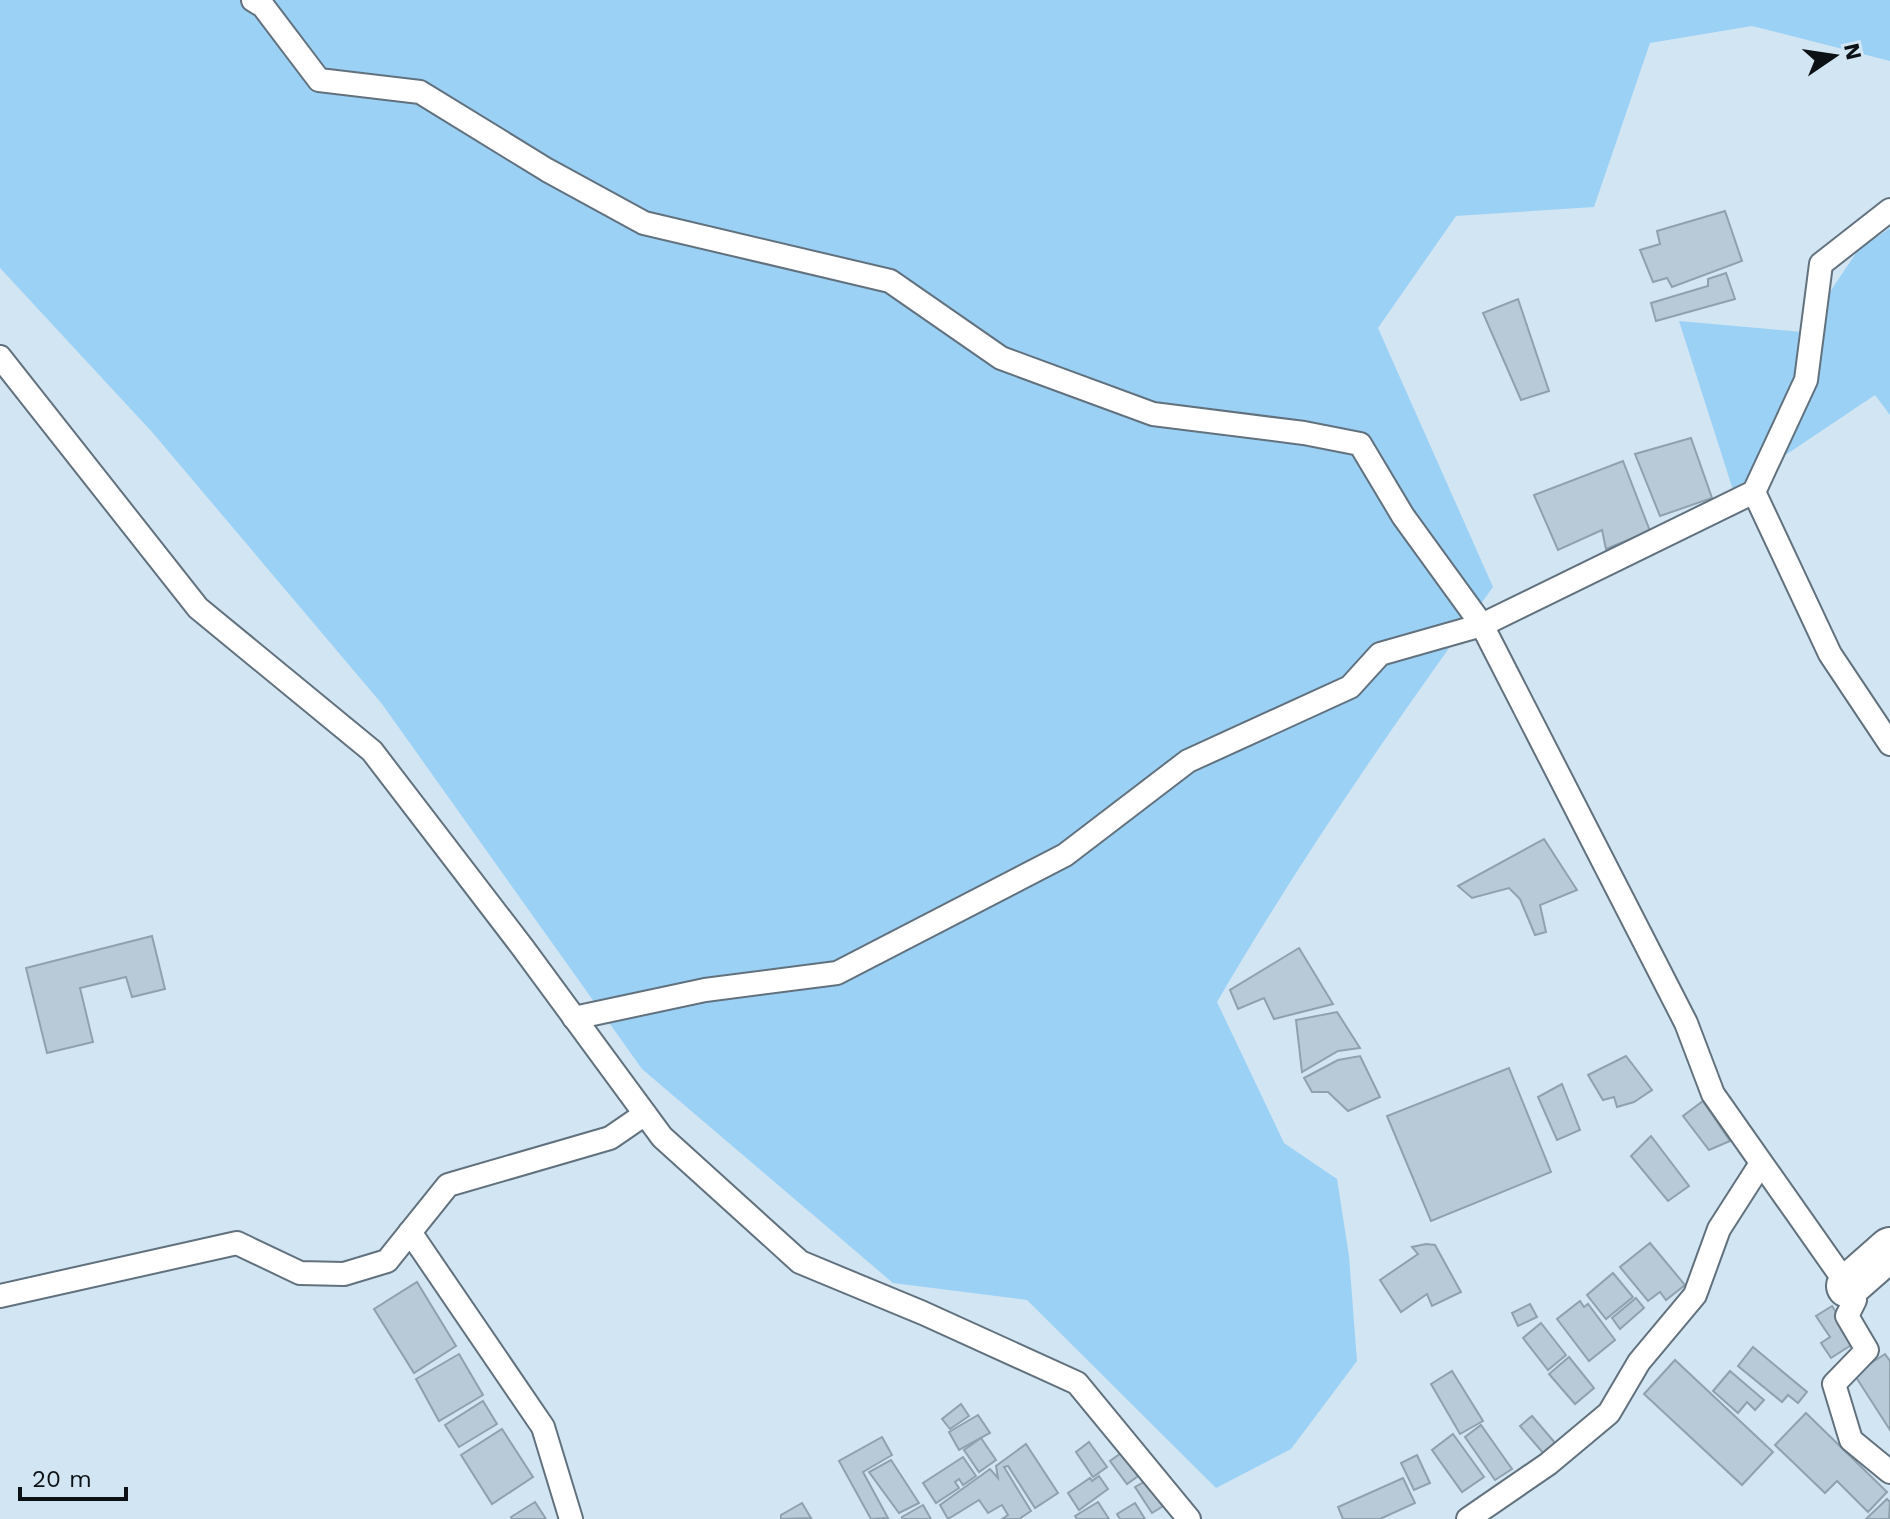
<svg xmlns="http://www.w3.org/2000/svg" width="1890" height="1519" viewBox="0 0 1890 1519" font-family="'Work Sans',sans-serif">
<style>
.green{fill:#9cd1f6}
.building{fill:#b8cad7;stroke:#8fa1ad;stroke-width:2}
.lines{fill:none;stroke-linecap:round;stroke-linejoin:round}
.lane-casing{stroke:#61717d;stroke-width:26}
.street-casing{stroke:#61717d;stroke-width:46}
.lane{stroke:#fff;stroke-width:22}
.street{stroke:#fff;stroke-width:42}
</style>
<rect width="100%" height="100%" fill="#d2e5f2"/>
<g class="green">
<path d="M0,0h1890v61l-138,-35 -102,17 -56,164 -138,9 -78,112 115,259c-98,135 -192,271 -276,415l67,141 53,36 12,77 8,105 -66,88 -75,39 -189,-188 -134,-17 -251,-214 -260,-365 -230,-272 -152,-164z"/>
<polygon points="1890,228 1890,415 1875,395 1733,490 1679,321 1803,332 1858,250"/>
</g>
<g class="building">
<polygon points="1725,211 1742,261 1672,287 1667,278 1653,282 1640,250 1660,244 1657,231"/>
<polygon points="1726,273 1735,299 1656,321 1651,303 1708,286 1708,279"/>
<polygon points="1518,299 1549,391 1521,400 1483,313"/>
<polygon points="1691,438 1712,498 1660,516 1635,454"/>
<polygon points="1623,461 1650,531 1606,549 1602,530 1558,550 1534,495"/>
<polygon points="1544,839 1577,890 1540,905 1546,932 1535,935 1520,899 1509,888 1472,898 1458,886"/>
<polygon points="152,936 165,989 132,997 126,977 80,988 93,1042 47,1053 26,968"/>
<polygon points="1299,948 1333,1004 1274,1019 1264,998 1238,1009 1230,990"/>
<polygon points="1337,1012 1360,1048 1338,1051 1302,1072 1296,1020"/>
<polygon points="1360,1056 1380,1097 1348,1111 1328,1092 1312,1092 1304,1078 1338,1060"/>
<polygon points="1626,1056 1652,1090 1634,1102 1617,1107 1614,1097 1603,1100 1588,1075"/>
<polygon points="1509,1068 1551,1172 1431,1221 1387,1116"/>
<polygon points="1562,1084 1580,1130 1557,1140 1538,1097"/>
<polygon points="1703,1101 1730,1141 1709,1150 1683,1116"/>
<polygon points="1651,1136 1689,1186 1668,1201 1631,1156"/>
<polygon points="1650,1243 1685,1285 1666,1300 1660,1292 1648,1301 1620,1267"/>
<polygon points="1426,1244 1435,1245 1461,1292 1432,1306 1427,1294 1401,1312 1380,1280 1418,1254 1412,1247"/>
<polygon points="1613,1273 1633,1297 1606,1319 1587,1295"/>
<polygon points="417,1282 456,1346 414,1373 374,1309"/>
<polygon points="1636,1298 1644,1308 1620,1329 1612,1318"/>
<polygon points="1580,1301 1584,1307 1588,1304 1615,1340 1589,1361 1557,1319"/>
<polygon points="1530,1304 1537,1317 1518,1326 1512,1313"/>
<polygon points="1832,1306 1856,1342 1831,1358 1821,1343 1830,1337 1816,1316"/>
<polygon points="1541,1323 1566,1355 1548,1370 1523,1338"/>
<polygon points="1753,1347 1807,1392 1798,1403 1788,1395 1782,1402 1738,1366"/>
<polygon points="459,1354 483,1395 439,1421 416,1379"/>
<polygon points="1885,1354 1890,1361 1890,1430 1854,1374"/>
<polygon points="1569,1357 1594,1388 1575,1404 1549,1374"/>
<polygon points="1675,1360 1773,1452 1742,1485 1644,1394"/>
<polygon points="1452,1371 1483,1421 1460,1434 1431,1384"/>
<polygon points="1730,1371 1764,1400 1755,1410 1747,1402 1738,1413 1713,1391"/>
<polygon points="483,1401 497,1424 459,1447 445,1425"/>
<polygon points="961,1404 969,1416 950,1429 942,1419"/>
<polygon points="1806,1413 1887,1492 1868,1512 1837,1481 1825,1493 1775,1445"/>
<polygon points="978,1415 990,1433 959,1450 949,1432"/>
<polygon points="1532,1416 1556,1444 1544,1454 1520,1426"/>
<polygon points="1481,1425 1512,1469 1495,1480 1465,1437"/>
<polygon points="502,1429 533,1477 492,1504 461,1455"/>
<polygon points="1453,1434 1484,1477 1462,1492 1432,1450"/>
<polygon points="882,1437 892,1455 863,1472 888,1518 871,1519 839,1461"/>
<polygon points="981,1438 996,1460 979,1472 964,1450"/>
<polygon points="1089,1442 1107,1467 1093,1477 1076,1452"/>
<polygon points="1026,1444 1058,1493 1035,1508 1008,1466 1004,1467 1031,1511 1019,1519 1002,1519 1008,1515 1002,1505 988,1513 979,1500 948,1519 940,1505 990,1469 998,1478 996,1466"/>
<polygon points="1124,1451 1141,1474 1127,1484 1110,1461"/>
<polygon points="1417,1455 1430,1483 1414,1490 1401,1463"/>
<polygon points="963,1457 976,1476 963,1485 959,1479 955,1482 959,1488 936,1503 923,1483"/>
<polygon points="891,1460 919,1503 899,1513 869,1472"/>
<polygon points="1099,1476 1108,1489 1079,1510 1068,1493 1090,1478 1092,1481"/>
<polygon points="1403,1478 1415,1503 1380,1519 1343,1519 1338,1507"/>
<polygon points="1149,1479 1165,1505 1152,1513 1135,1487"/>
<polygon points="1887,1499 1890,1502 1889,1519 1866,1519"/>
<polygon points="535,1502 546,1519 512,1519 511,1517"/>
<polygon points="1098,1502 1109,1519 1077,1519 1075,1516"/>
<polygon points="802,1503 811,1518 781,1519 781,1515"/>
<polygon points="1135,1503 1145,1519 1120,1519 1117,1514"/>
<polygon points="923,1505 931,1519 902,1519 902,1517"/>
</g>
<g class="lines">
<g class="lane-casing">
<g id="lane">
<polyline points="253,0 263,6 319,80 420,92 547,170 644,223 890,281 1001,358 1153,414 1304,433 1360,444 1403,516 1482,625 1686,1023 1713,1094 1848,1286 1855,1300 1847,1316 1867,1350 1834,1384 1851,1440 1890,1472"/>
<polyline points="0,357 198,608 372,751 523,948 662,1137 800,1262 923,1313 1077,1383 1189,1519"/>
<polyline points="1754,492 1830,654 1890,744"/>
<polyline points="574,1018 705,990 837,973 1065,855 1188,761 1350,687 1380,654 1482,625 1754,492 1806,380 1821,264 1890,210"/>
<polyline points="410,1232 543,1427 571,1519"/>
<polyline points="0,1296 237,1243 300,1273 344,1274 387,1261 448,1185 610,1138 645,1114"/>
<polyline points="1468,1519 1548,1464 1609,1413 1639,1362 1695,1295 1719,1229 1760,1165"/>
</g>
</g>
<g class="street-casing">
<polyline id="street" points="1848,1286 1890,1249"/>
</g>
<use href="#lane" class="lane"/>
<use href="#street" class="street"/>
</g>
<g transform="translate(1834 56) rotate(77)" stroke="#d2e5f2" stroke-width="6" paint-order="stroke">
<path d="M0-6L14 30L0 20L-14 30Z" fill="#0b1115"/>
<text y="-12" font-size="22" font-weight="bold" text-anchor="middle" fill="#0b1115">N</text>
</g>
<path d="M20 1487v12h106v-12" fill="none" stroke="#0b1115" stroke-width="4"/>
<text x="32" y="1487" font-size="24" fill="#0b1115" stroke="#d2e5f2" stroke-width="6" paint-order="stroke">20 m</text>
</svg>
